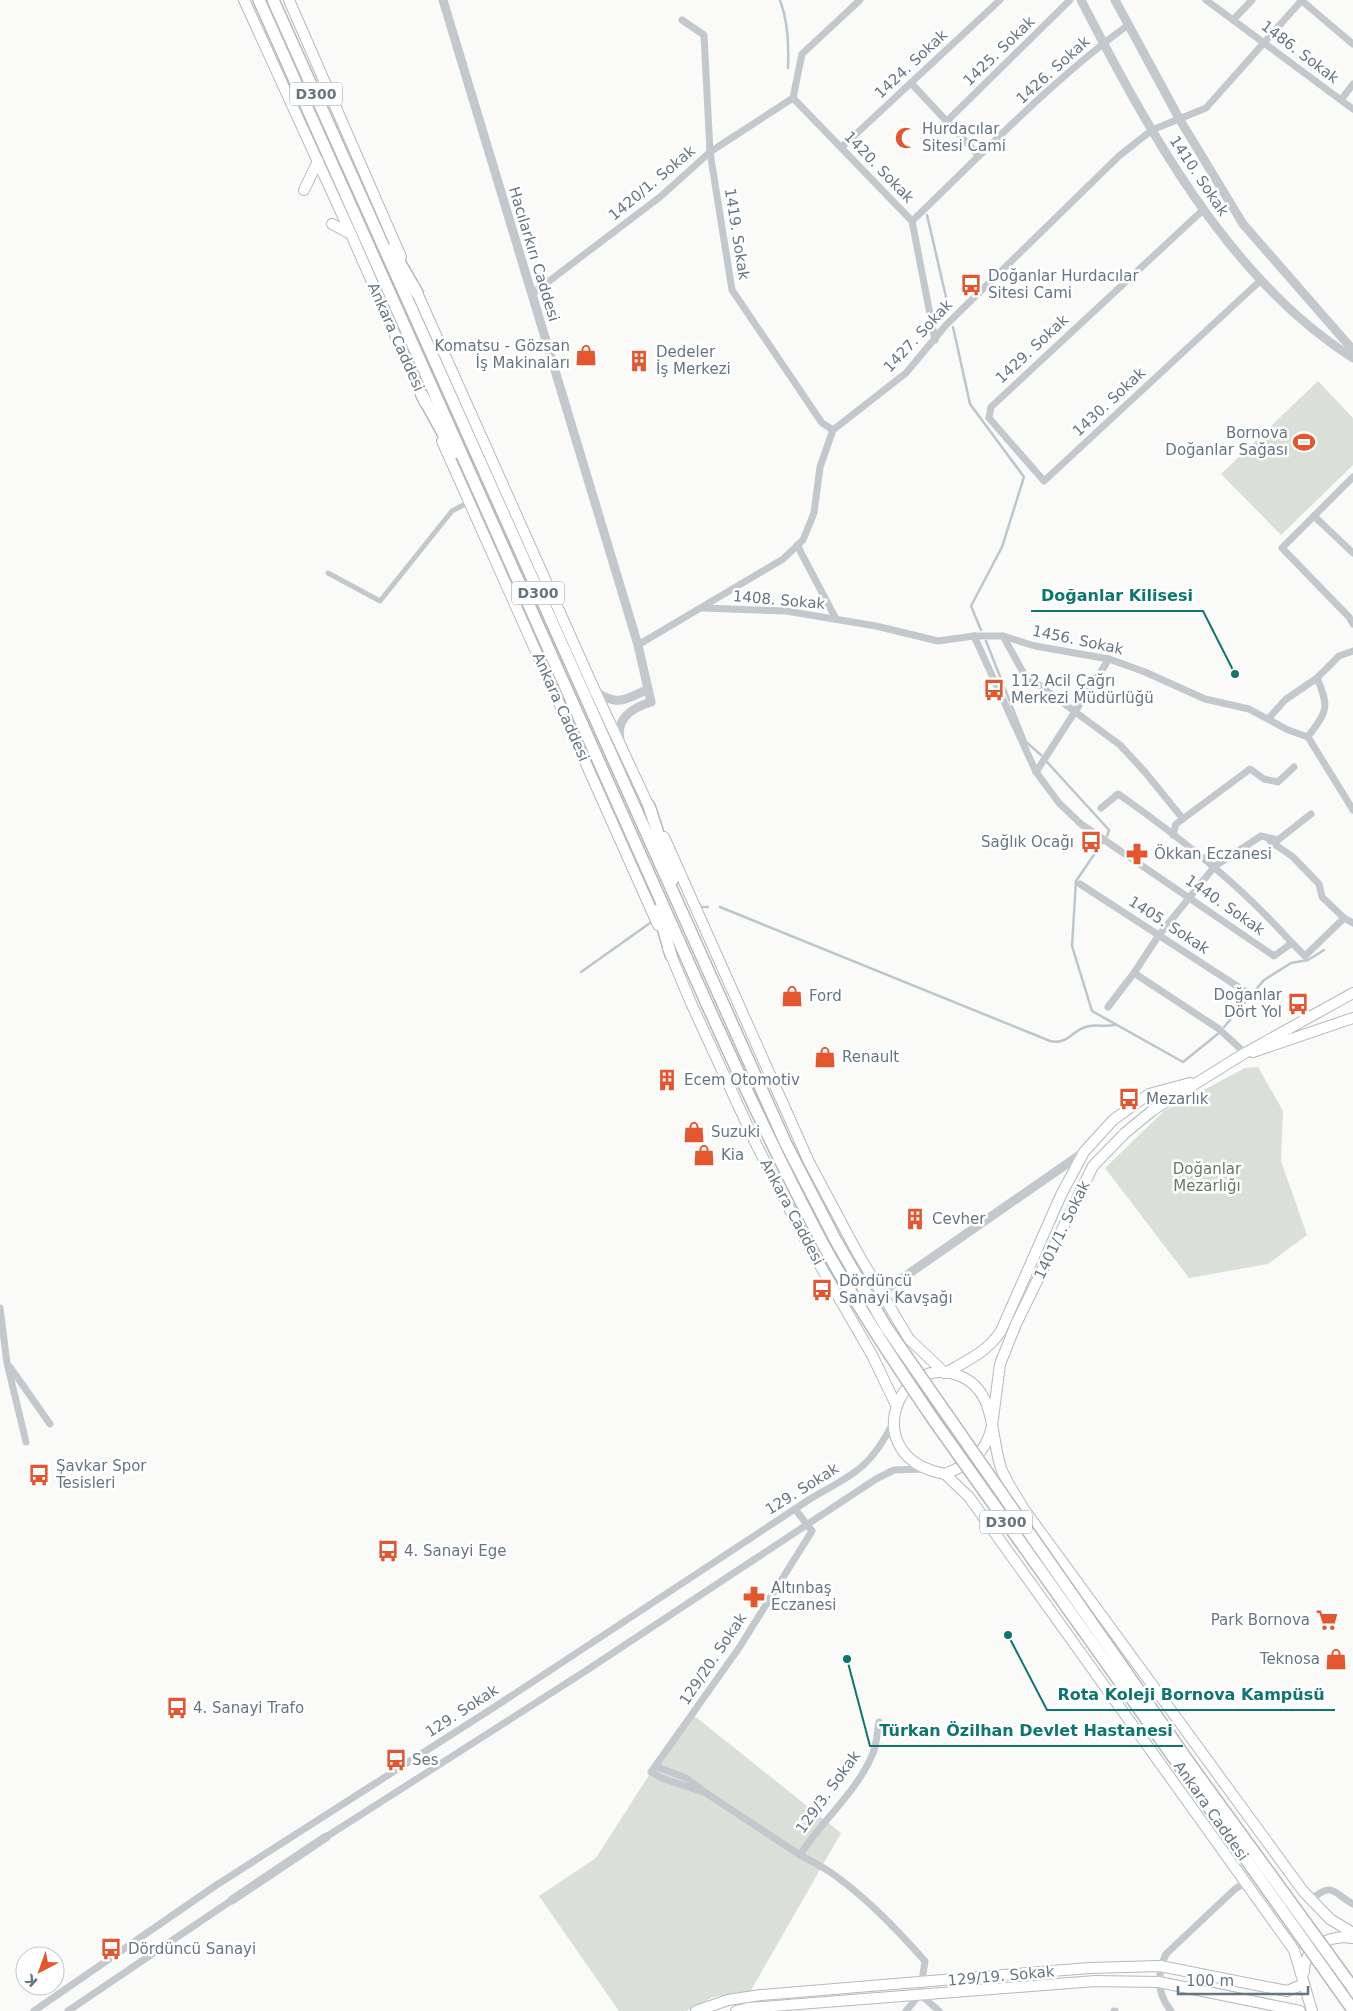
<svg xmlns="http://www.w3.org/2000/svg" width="1353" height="2011" viewBox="0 0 1353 2011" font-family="'DejaVu Sans',sans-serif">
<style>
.green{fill:#dadfd7}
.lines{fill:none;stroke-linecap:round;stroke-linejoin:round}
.stream{stroke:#bbc7cb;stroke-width:2.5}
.secondary-casing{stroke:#b3babf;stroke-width:12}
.trunk-casing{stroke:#b4b9bd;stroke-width:14}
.pedestrian{stroke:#c3c8cc;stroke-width:5}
.minor{stroke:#c3c8cc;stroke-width:7}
.tertiary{stroke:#c3c8cc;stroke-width:9}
.secondary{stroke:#fff;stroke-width:10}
.trunk{stroke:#fff;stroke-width:11}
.trunk-bridge-casing{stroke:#b4b9bd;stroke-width:14;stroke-linecap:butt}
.trunk-bridge{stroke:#fff;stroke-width:11}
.labels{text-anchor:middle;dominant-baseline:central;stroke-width:5;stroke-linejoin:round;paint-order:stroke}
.shield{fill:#fff;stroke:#939fa8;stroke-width:1}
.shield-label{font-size:14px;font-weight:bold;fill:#657683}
.street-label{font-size:15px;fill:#657683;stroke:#fff}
.poi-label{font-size:15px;fill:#657683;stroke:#fff;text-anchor:start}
.park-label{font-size:15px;fill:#687a64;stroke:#fff}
.leader{fill:none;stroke:#0f766e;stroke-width:2}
.callout-dot{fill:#0f766e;stroke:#fff;stroke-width:2}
.callout-label{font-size:16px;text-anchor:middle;font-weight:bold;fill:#0f766e;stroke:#fff;stroke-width:5;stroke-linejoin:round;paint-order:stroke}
</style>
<rect width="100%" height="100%" fill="#fafaf8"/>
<g class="green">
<polygon points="1318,381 1353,418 1353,465 1281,535 1221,474"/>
<polygon points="1258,1067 1283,1111 1281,1161 1307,1235 1268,1264 1189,1278 1105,1168 1164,1111 1245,1068"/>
<polygon points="692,1714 841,1833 750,1992 713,1997 686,2011 619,2011 539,1896 596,1858 651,1772"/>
</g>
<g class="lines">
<g class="stream">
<path d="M780,0c8,21 9,46 8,68"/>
<polyline points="927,215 949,310"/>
<polyline points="953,327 970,404 1024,477 1002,547 971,606 981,630"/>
<polyline points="986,641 1026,742 1041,755"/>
<polyline points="1047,762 1109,830 1107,836"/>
<polyline points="1102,843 1076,881 1072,946 1092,1011 1183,1062 1219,1033"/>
<polyline points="701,907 708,907"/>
<path d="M720,907l330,134c18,4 21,-10 36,-14 10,-3 20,0 29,-2"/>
<polyline points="581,972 650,923"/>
<polyline points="1224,1027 1264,980 1291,963 1308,960 1324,950"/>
</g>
<g class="secondary-casing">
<g id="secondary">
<polyline points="244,0 351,234 425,403"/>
<polyline points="289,0 401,257"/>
<polyline points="304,190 318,161"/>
<polyline points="332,224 351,234"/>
<polyline points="414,286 595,691 652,813"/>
<polyline points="442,441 658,925"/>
<polyline points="664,837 809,1162 857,1252 909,1339 945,1373"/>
<polyline points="668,948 691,1003 756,1144 806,1241 872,1355 896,1405"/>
<path d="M1353,993l-108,60 -92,57 -28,23 -32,33 -77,158 -16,40 -8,62c-6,28 -22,38 -47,48 -89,-16 -47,-124 15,-98 37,15 30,60 41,92 5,14 15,27 22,40l280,383 27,28 23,14"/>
<polyline points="1253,1052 1353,1018"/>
<path d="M945,1373c22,-12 42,-21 56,-42l60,-136 23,-43 29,-32 36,-26 41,-11"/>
<polyline points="945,1474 969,1497 1294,1950 1312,2011"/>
<path d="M1304,1972c0,-25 26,-38 49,-34"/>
<polyline points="696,2011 728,2000 761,1995 1089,1968 1160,1966 1287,1991 1304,1984"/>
<polyline points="736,2011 748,2008 1095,1981 1159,1982 1300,2011"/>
</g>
</g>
<g class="trunk-casing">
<g id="trunk">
<polyline points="259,0 707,1004"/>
<polyline points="273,0 720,997"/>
<polyline points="392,249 417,293"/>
<polyline points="422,395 454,453"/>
<polyline points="649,806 673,879"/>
<polyline points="658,910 671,955"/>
</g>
</g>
<polyline class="pedestrian" points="328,573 380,601 452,511 469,502"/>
<g class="minor">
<polyline points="1206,0 1353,109"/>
<polyline points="1301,0 1353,44"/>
<polyline points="682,20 704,35 710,152 732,290 822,423 833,430"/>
<polyline points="1233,20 1252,0"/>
<polyline points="911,83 979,156"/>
<polyline points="793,98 912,221 935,340"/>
<polyline points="793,98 802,54 860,0"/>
<polyline points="1341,100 1353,84"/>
<polyline points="947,121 1070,0"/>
<polyline points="842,147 1000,0"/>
<polyline points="1203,210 991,407 989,418 1044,481 1261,280"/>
<path d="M912,221c70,-67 138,-139 216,-196"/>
<polyline points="532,294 660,197 710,152 793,98"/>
<polyline points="1353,477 1282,548 1349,617 1353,624"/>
<polyline points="1314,516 1353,553"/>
<polyline points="797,545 836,619"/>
<polyline points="702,608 786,611 876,626 938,641 974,636 1003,636 1035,646 1109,659 1145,672 1205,699 1249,709 1288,730 1308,737 1353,810"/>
<polyline points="974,636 1036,772 1059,803 1081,824 1274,956 1292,943 1305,956 1344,918"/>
<polyline points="1003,636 1024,674 1120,745 1145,772 1183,819"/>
<polyline points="638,645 783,559 803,540 814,513 820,467 833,430 906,373 946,325 1119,156 1152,130 1206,108 1302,0"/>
<polyline points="1269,718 1285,700 1317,678 1339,656 1353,651"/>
<path d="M1308,737c19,-27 22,-28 9,-59"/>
<polyline points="1036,772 1109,659"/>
<path d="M1101,808l17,-14 6,4c63,45 116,87 168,145"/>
<polyline points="1173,835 1176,824 1250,769 1264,779 1278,782 1294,767"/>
<polyline points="1270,841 1293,857 1319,884 1322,897 1344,918 1353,923"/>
<polyline points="1080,884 1243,990"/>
<polyline points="1108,1007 1134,973"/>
<polyline points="1245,1053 1219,1029 1134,973 1159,935 1215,866 1261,836 1278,840 1311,814"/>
<polyline points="0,1308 7,1363 26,1442"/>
<polyline points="10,1367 50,1424"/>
<polyline points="655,1766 686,1778 706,1793 664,1779 651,1772 739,1648 812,1531 795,1509"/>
<path d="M706,1793l94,62c22,-35 58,-64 73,-102 4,-9 4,-21 6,-31"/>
<polyline points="326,1837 584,1672 876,1479 894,1470 924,1469"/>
<path d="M800,1855c13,7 26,13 37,22 33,24 61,54 88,84l-5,33 -14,17"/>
<path d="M1311,1900c22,-20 24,-5 42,4"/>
<polyline points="920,1994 939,2011"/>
<path d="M34,2011l181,-125 281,-180 314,-207c43,-25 60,-30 83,-76"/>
<polyline points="68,2011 232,1900"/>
<polyline points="1114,2011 1115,2011"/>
<path d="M1171,2011c-15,-18 -14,-37 -5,-57l69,-65 11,-7"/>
</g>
<g class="tertiary">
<path d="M443,0l195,645 13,57c-19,6 -35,16 -31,37"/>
<path d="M1081,0c66,128 147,279 272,358"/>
<polyline points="1115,0 1180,120 1243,224 1353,350"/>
<path d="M595,691c22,16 30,9 53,-2"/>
<polyline points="881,1293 1084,1152"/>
<polyline points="232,1900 326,1837"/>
</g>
<use href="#secondary" class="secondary"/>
<use href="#trunk" class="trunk"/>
<g class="trunk-bridge-casing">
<g id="trunk-bridge">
<polyline points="720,997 786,1144 836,1241 886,1327 1190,1764 1353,1988"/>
<path d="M707,1004c37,82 75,163 117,242 33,60 71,117 109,173l420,591"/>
</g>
</g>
<use href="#trunk-bridge" class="trunk-bridge"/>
</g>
<defs>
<g id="mosque-bare" transform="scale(1.725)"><path d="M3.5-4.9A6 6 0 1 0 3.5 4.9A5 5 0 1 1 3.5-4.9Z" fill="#e4572e" stroke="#fff" stroke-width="2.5" paint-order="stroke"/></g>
<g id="bus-bare" transform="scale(1.725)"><path d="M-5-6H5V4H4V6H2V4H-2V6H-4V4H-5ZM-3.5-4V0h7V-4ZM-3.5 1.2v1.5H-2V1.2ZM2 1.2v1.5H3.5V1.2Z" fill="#e4572e" stroke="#fff" stroke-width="2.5" paint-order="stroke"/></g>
<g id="shop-bare" transform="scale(1.725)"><path d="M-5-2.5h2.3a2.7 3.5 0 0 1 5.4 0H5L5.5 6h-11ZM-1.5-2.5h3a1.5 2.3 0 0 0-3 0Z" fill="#e4572e" stroke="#fff" stroke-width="2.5" paint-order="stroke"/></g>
<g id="building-bare" transform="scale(1.725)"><path d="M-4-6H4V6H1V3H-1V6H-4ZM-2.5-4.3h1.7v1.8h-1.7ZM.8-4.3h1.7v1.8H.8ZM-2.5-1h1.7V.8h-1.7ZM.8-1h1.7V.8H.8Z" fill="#e4572e" stroke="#fff" stroke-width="2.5" paint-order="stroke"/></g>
<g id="stadium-bare" transform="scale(1.725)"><path d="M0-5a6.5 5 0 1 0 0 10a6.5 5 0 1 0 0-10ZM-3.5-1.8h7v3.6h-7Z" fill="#e4572e" stroke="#fff" stroke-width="2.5" paint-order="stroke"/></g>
<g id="pharmacy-bare" transform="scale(1.725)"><path d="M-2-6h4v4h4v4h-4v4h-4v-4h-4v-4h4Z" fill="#e4572e" stroke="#fff" stroke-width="2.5" paint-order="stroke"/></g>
<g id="supermarket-bare" transform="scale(1.725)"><path d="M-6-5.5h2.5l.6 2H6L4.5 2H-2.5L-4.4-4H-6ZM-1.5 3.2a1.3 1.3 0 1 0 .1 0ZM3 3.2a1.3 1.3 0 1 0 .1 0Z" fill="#e4572e" stroke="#fff" stroke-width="2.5" paint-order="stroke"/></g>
</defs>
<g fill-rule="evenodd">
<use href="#mosque-bare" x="906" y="138"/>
<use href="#bus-bare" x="971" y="285"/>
<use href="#shop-bare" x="586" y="355"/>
<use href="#building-bare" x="639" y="361"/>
<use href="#stadium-bare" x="1304" y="442"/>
<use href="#bus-bare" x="994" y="690"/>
<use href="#bus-bare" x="1091" y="842"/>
<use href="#pharmacy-bare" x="1137" y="854"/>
<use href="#shop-bare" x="792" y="996"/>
<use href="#bus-bare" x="1298" y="1004"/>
<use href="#shop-bare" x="825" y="1057"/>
<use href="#building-bare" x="667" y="1080"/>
<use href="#bus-bare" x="1129" y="1099"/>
<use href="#shop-bare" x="694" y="1132"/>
<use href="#shop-bare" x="704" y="1155"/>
<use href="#building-bare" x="915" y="1219"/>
<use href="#bus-bare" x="822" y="1290"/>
<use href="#bus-bare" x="39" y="1475"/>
<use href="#bus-bare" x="388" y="1551"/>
<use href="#pharmacy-bare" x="754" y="1597"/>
<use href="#supermarket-bare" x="1327" y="1620"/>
<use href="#shop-bare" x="1336" y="1659"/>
<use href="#bus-bare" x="177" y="1708"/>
<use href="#bus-bare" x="396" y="1760"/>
<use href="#bus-bare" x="111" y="1949"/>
</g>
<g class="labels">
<g class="shield">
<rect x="290" y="82.5" width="52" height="23" rx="4"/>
<rect x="512" y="581.5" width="52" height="23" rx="4"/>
<rect x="980" y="1510.5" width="52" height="23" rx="4"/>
</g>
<g class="shield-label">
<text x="316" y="94">D300</text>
<text x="538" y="593">D300</text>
<text x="1006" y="1522">D300</text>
</g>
<g class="street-label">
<text transform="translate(999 51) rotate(-44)">1425. Sokak</text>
<text transform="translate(1300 52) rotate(37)">1486. Sokak</text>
<text transform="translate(911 64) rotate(-43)">1424. Sokak</text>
<text transform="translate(1053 70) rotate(-42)">1426. Sokak</text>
<text transform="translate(879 167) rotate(46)">1420. Sokak</text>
<text transform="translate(1199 176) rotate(56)">1410. Sokak</text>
<text transform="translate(652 183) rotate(-40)">1420/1. Sokak</text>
<text transform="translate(737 234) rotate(81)">1419. Sokak</text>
<text transform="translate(534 254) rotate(73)">Hacılarkırı Caddesi</text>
<text transform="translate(918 336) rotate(-47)">1427. Sokak</text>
<text transform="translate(396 337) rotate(66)">Ankara Caddesi</text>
<text transform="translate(1032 349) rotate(-43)">1429. Sokak</text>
<text transform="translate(1109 402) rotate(-43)">1430. Sokak</text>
<text transform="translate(779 600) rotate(5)">1408. Sokak</text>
<text transform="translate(1078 640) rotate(12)">1456. Sokak</text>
<text transform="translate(561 707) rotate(66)">Ankara Caddesi</text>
<text transform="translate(1225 905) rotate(35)">1440. Sokak</text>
<text transform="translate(1169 925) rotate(33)">1405. Sokak</text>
<text transform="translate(792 1212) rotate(62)">Ankara Caddesi</text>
<text transform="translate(1062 1230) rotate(-64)">1401/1. Sokak</text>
<text transform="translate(802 1489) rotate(-32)">129. Sokak</text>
<text transform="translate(713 1659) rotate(-56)">129/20. Sokak</text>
<text transform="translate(462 1711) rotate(-33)">129. Sokak</text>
<text transform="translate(828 1792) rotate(-54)">129/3. Sokak</text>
<text transform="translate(1211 1811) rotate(55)">Ankara Caddesi</text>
<text transform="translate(1001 1976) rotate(-5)">129/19. Sokak</text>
</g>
<g class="poi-label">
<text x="922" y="129">Hurdacılar<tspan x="922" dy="17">Sitesi Cami</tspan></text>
<text x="988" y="276">Doğanlar Hurdacılar<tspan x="988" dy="17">Sitesi Cami</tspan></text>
<text x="570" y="346" text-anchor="end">Komatsu - Gözsan<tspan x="570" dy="17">İş Makinaları</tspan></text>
<text x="656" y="352">Dedeler<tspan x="656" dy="17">İş Merkezi</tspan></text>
<text x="1288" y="433" text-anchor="end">Bornova<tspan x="1288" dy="17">Doğanlar Sağası</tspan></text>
<text x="1011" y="681">112 Acil Çağrı<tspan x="1011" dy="17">Merkezi Müdürlüğü</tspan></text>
<text x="1074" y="842" text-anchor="end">Sağlık Ocağı</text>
<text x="1154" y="854">Ökkan Eczanesi</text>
<text x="1282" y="995" text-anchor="end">Doğanlar<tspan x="1282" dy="17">Dört Yol</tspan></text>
<text x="809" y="996">Ford</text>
<text x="842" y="1057">Renault</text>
<text x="684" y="1080">Ecem Otomotiv</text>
<text x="1146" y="1099">Mezarlık</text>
<text x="711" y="1132">Suzuki</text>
<text x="721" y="1155">Kia</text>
<text x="932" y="1219">Cevher</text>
<text x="839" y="1281">Dördüncü<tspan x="839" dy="17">Sanayi Kavşağı</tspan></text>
<text x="56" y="1466">Şavkar Spor<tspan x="56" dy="17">Tesisleri</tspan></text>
<text x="404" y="1551">4. Sanayi Ege</text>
<text x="771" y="1588">Altınbaş<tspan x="771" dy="17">Eczanesi</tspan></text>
<text x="1310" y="1620" text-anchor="end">Park Bornova</text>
<text x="1320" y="1659" text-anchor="end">Teknosa</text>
<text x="193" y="1708">4. Sanayi Trafo</text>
<text x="412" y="1760">Ses</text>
<text x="128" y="1949">Dördüncü Sanayi</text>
</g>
<g class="park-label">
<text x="1207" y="1169">Doğanlar<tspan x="1207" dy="17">Mezarlığı</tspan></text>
</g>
</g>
<path class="leader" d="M1235 674L1203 611H1031M1008 1635L1047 1710H1335M847 1659L870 1746H1183"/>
<g class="callout-dot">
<circle cx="1235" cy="674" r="5"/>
<circle cx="1008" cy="1635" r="5"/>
<circle cx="847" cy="1659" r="5"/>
</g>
<g class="callout-label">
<text x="1117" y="601">Doğanlar Kilisesi</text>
<text x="1191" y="1700">Rota Koleji Bornova Kampüsü</text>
<text x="1026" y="1736">Türkan Özilhan Devlet Hastanesi</text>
</g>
<g transform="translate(40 1971) rotate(221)"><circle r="24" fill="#ffffff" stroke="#c1c8cd"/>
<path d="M0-4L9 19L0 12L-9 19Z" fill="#e4572e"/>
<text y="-8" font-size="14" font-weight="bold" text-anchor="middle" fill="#657683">K</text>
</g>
<path d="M1178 1986v8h130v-8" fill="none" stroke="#657683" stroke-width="2.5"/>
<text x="1186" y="1986" font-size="15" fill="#657683" stroke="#ffffff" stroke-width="4" paint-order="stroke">100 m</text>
</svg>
